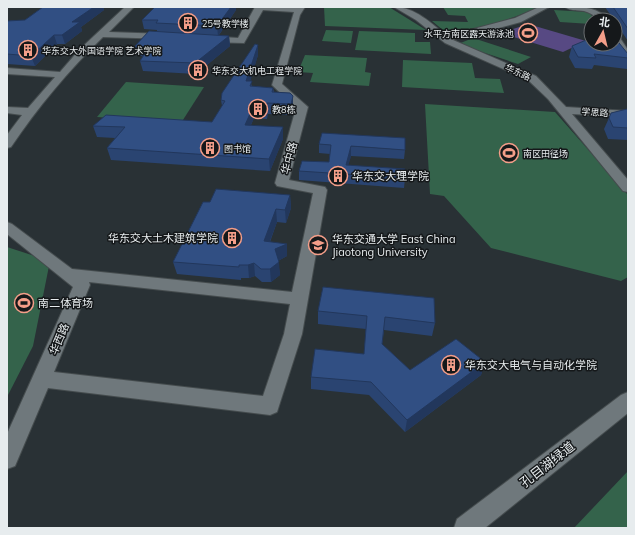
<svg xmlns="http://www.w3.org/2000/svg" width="635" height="535" viewBox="0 0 635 535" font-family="Mulish,'Noto Sans SC',sans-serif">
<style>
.green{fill:#34634b}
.water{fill:#574983}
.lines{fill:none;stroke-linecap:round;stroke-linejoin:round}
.minor-casing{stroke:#454c4e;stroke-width:2}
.minor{fill:#6f787c;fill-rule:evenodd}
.wall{fill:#2a4471}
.shaded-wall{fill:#22375c}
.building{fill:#314f83;stroke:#22375c}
.labels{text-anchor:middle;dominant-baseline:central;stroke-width:3;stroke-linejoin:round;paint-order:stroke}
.far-poi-label{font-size:9px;fill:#e7ecee;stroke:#15181a;text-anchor:start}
.far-street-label{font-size:9px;fill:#e7ecee;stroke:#15181a}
.street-label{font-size:11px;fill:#e7ecee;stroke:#15181a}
.poi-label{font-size:11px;fill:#e7ecee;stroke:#15181a;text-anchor:start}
.near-street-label{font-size:13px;fill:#e7ecee;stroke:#15181a}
</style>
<rect width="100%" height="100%" fill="#293135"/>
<g class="green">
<polygon points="324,7 389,7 426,30 325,26"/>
<path d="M443,7h95c-28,14 -59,20 -89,28l-17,-14 36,1 -3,-6 -17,-1z"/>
<polygon points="554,10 589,12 595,20 591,20 591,24 560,22"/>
<polygon points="326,30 353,31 351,43 322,41"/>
<polygon points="359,31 415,33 415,42 430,42 431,54 355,50"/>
<polygon points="473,38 531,57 518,64 458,44"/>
<polygon points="305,55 367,58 365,72 371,73 369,86 310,82 313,73 298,72"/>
<polygon points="403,60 472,63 475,78 500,79 504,93 402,87"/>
<polygon points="126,82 204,87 181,123 97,117"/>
<polygon points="425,104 555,112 628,195 628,277 621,281 491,248 444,196 430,194"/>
<polygon points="7,247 50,261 33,346 7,397"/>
<polygon points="628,471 628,528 574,528"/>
</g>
<polygon class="water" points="528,24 586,41 563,52 501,33"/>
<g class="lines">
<g class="minor-casing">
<g id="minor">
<path d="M125,7h9l-25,25 57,2 4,3 -1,2 -66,-2c-34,33 -65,70 -92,110l-4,1v-13l15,-20 -15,-2v-6l21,1 27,-31 -48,-3v-6l53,4 19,-22z"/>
<path d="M255,7h50l-5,8 -18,69 26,23 -19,73 36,7 2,3 -25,144 -25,78 -7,3 -222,-27 -33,78 -8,3v-35l66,-147 -66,-53v-12l5,2 60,45 220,23 21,-99 -36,-7 -2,-3 21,-75 -24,-23 22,-73 -31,-2 -19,33 -37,-1 -4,-3 4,-3 31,2zM89,282l201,22 -6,30 -21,62 -209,-24 36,-87z"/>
<path d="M394,7c21,0 37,16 53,29l68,-18 24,-11h10l-28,15 -68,18 83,36 30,31 62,4v6l-56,-3 56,66v12l-5,-1 -75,-92 -20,-19 -83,-37 -29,-23z"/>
<path d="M565,7c17,0 32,-1 43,13 -11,0 -13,-6 -24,-9 -6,-1 -14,0 -19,-4z"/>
<polygon points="615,34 618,35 628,50 628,61 625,60 615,44"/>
<polygon points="628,392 628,413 485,528 454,528 457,519 621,395"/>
</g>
</g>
<use href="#minor" class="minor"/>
</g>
<g class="wall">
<polygon points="43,7 103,7 104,10 81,27 82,31 65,44 57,44 35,66 7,64 7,21 25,20"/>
<polygon points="155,7 236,7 236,10 219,35 229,36 230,46 196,74 143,71 140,61 143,56 138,56 135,46 157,31 157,30 144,29 142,20"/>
<polygon points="605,7 628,7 628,41 615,22 615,20 614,20"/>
<polygon points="258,45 258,55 250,81 252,86 273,88 274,92 290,93 293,108 292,115 268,114 267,119 254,118 251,125 283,139 270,171 111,160 107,148 115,138 97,137 93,126 212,122 222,106 221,100"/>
<polygon points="572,46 628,54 628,65 627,69 594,65 592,69 575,68 569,57"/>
<polygon points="628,110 628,140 608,139 604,129 609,118"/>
<polygon points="319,144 405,150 404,159 351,156 348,165 405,178 404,188 299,180 299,171 329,162 330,154 319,153"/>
<polygon points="290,195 291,208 286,223 277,222 270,242 287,256 278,261 280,275 271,282 262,282 255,276 249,278 241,278 241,280 177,274 173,262 210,202"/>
<polygon points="323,287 435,323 432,336 384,330 382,344 410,370 485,362 481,375 405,432 369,395 311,389 311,377 364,354 366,329 318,324 318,311"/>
</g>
<g class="shaded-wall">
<polygon points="94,7 103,7 104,10 81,27 82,31 65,44 62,35 72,22"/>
<polygon points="231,7 236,7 236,10 218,36 217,26"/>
<polygon points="54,35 57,44 35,66 31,56"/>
<polygon points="229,36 230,46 196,74 195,63"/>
<polygon points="258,45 258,55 247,92 246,81"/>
<polygon points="293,96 293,108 292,115 291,104"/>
<polygon points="267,103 268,114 267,119 266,107"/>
<polygon points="253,107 254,118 246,136 245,125"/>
<polygon points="283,127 283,139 270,171 269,159"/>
<polygon points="351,146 351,156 346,174 346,165"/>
<polygon points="290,195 291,208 286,223 285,210"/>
<polygon points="276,209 277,222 265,254 264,241"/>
<polygon points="287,244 287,256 276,262 275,249"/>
<polygon points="279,262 280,275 271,282 270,269"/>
<polygon points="254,263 255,276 249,278 248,265"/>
<polygon points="485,362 481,375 405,432 407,420"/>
</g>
<g class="building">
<polygon points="43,7 94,7 72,22 80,22 62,35 54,35 31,56 7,54 7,21 25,20"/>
<polygon points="155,7 231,7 217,26 156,23 158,20 142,20"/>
<polygon points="613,7 628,7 628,29"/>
<polygon points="149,31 229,36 195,63 140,61 149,47 135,46"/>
<polygon points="591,38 591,44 615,44 615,38 628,54 628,58 594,54 596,58 578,57 572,46"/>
<polygon points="255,44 258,45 246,81 252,81 250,86 273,88 272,92 290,93 293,96 291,104 267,103 266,107 253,107 245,125 283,127 269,159 107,148 125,127 93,126 106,115 212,122 225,101 221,100 222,93"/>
<polygon points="627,109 628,110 628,128 613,127 609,118 611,113"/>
<polygon points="322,133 405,138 405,150 351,146 346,165 405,169 405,178 299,171 302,161 329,162 331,145 319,144"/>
<polygon points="216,189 290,195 285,210 276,209 264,241 287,244 275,249 279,262 270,269 261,269 254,263 248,265 239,265 239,267 173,262 203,202 210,202"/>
<polygon points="323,287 434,298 435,323 385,317 382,344 410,370 456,339 485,362 407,420 371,382 311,377 315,349 364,354 367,316 318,311"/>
</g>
<defs>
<g id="building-ring" transform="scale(1)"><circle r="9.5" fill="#15181a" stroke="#f49e89" stroke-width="1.5"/><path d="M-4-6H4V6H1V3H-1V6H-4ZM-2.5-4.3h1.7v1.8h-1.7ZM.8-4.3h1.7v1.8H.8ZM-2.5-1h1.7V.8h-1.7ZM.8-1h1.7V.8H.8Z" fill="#f49e89"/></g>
<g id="stadium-ring" transform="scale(1)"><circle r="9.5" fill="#15181a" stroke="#f49e89" stroke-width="1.5"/><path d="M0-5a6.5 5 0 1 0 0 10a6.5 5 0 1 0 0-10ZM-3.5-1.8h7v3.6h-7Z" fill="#f49e89"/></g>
<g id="university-ring" transform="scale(1)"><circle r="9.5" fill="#15181a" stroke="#f49e89" stroke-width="1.5"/><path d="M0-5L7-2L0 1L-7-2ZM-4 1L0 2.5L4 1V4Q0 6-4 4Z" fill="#f49e89"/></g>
</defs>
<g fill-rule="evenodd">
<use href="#building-ring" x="188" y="23"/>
<use href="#stadium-ring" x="528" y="33"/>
<use href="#building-ring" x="28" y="50"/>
<use href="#building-ring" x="198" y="70"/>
<use href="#building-ring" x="258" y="109"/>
<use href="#building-ring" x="210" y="148"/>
<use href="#stadium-ring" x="509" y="153"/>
<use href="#building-ring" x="338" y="176"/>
<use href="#building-ring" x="232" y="238"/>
<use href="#university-ring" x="318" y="245"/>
<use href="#stadium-ring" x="24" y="303"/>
<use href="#building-ring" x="451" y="365"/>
</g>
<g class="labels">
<g class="far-poi-label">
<text x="202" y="23">25号教学楼</text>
<text x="514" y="33" text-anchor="end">水平方南区露天游泳池</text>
<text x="42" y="50">华东交大外国语学院 艺术学院</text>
<text x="212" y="70">华东交大机电工程学院</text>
<text x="272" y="109">教8栋</text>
<text x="224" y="148">图书馆</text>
<text x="523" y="153">南区田径场</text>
</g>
<g class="far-street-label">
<text transform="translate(518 72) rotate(25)">华东路</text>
<text transform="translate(595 112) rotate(4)">学思路</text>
</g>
<g class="street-label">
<text transform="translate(289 158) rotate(-75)">华中路</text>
<text transform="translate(59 339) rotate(-67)">华西路</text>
</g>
<g class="poi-label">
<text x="352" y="176">华东交大理学院</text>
<text x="218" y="238" text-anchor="end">华东交大土木建筑学院</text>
<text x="332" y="239">华东交通大学 East China<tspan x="332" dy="13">Jiaotong University</tspan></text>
<text x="38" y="303">南二体育场</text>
<text x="465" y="365">华东交大电气与自动化学院</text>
</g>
<g class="near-street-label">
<text transform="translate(547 464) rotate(-38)">孔目湖绿道</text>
</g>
</g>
<rect width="635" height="535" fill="none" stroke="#e7ecee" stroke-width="16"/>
<g transform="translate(603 32) rotate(8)"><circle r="19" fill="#15181a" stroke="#696d6f"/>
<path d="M0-3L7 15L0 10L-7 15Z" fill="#f49e89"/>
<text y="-6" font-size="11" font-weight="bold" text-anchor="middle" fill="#e7ecee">北</text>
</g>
</svg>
